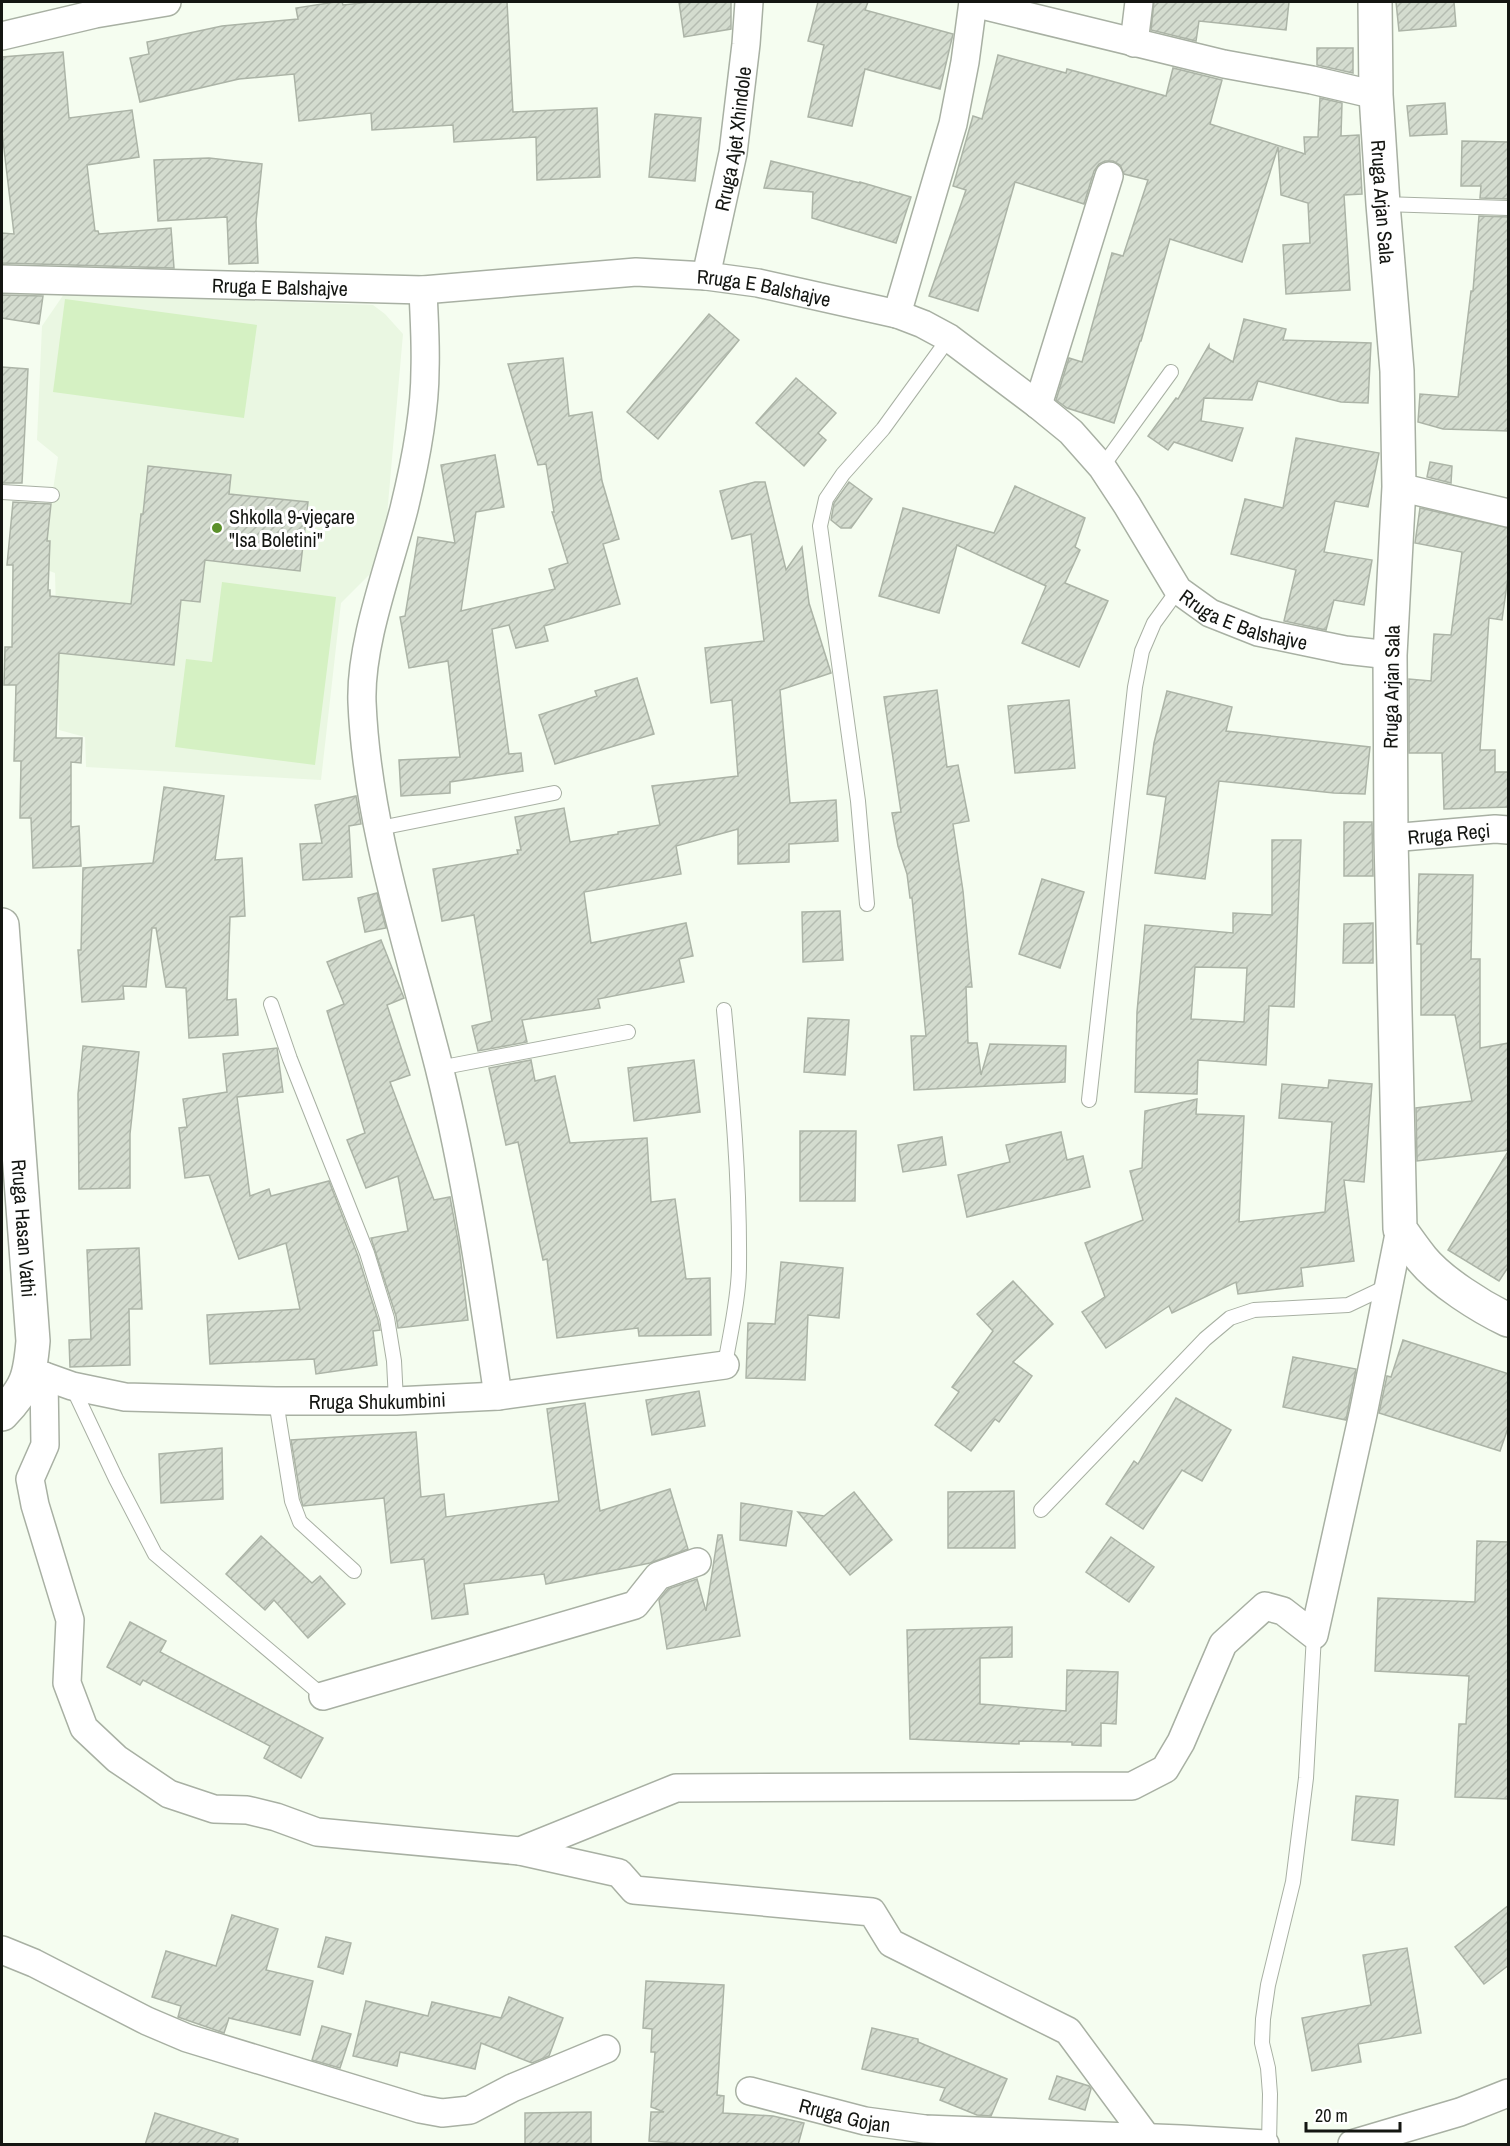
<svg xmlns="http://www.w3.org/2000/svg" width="1510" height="2146" viewBox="0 0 1510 2146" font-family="'Archivo Narrow',sans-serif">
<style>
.built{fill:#eaf7e2}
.pitch{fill:#d5f1c3}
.building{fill:url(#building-hatch);stroke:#acb4a7;stroke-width:1.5;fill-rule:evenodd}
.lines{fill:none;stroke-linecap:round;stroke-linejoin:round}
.lane-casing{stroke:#a8b0a3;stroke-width:16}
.street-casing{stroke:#a8b0a3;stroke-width:30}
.secondary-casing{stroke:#a8b0a3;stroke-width:36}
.lane{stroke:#fff;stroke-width:14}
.street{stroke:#fff;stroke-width:27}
.secondary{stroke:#fff;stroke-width:33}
.poi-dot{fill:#5b902a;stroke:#fff;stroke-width:2}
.labels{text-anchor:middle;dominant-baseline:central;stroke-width:6;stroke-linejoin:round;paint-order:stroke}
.street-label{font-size:20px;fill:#141612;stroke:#fff}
.poi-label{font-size:20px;fill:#141612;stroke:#fff;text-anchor:start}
</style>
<defs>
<pattern id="building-hatch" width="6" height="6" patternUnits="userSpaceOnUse" patternTransform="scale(1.5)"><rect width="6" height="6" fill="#d4dccf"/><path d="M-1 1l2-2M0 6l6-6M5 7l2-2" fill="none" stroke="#b5bcb1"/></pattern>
</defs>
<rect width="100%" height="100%" fill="#f5fdf0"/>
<polygon class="built" points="64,294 373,305 385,314 403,334 383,561 341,603 321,780 86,767 85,737 59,730 55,573 41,568 58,457 37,440 42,326"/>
<g class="pitch">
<polygon points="65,299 257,325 244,418 53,392"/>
<polygon points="222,582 336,597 315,765 175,747 186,659 212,662"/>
</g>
<g class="building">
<polygon points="335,2 342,2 343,5 371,2 507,2 513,112 597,108 600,177 537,180 536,137 454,142 453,125 372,130 371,113 299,121 294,74 239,79 140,102 130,58 149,54 147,42 222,26 298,19 296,8"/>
<polygon points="679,2 731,2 731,29 684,37"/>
<polygon points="818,2 868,2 865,10 953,34 940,89 865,69 852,126 808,117 824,45 808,41"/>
<polygon points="1154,2 1289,2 1286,30 1199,21 1196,41 1151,30"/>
<polygon points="1396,2 1454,2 1456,26 1399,31"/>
<polygon points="1317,48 1353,48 1353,73 1317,65"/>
<polygon points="63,52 69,118 132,110 139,157 87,165 95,231 98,231 99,234 171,228 174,268 2,263 2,233 14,234 2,132 2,57"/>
<polygon points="998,55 1066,73 1067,69 1166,96 1173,68 1222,80 1210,124 1305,154 1304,137 1318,137 1320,98 1342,103 1341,136 1359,135 1362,194 1344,195 1350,290 1286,294 1283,245 1310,243 1308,203 1281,195 1278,147 1242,262 1170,239 1141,341 1140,341 1114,423 1067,408 1056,400 1069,358 1082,362 1112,253 1123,256 1148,180 1124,174 1120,165 1113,161 1105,161 1099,164 1094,171 1084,204 1015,182 978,311 929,296 966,190 953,186 973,116 982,119"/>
<polygon points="1445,103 1447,134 1410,136 1407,106"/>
<polygon points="655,114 701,118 695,181 649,177"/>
<polygon points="1462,141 1509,142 1509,199 1480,198 1481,186 1461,186"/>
<polygon points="209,158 262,164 256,221 258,263 229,264 227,217 158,221 154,160"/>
<polygon points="771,161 860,183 860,182 911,197 896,243 812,218 813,192 764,188"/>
<polygon points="1479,216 1509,217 1509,431 1443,429 1418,422 1420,394 1458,397 1471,291 1473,291"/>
<polygon points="2,295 43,296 39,324 2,318"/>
<polygon points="709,314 739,340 658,439 627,412"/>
<polygon points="1244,319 1286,329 1283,340 1371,343 1368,403 1341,402 1258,381 1252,400 1204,398 1201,421 1243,428 1232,461 1174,442 1168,450 1148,436 1176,398 1178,399 1209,345 1209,348 1233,362"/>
<polygon points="563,358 569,416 592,412 602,481 619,539 603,544 620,604 544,626 548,641 516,648 509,625 492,629 509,754 521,753 523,771 450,782 450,793 401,796 399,760 460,757 448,661 409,668 400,617 405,616 418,537 455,543 441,465 495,455 504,507 476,512 461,611 555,589 549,569 568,563 552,512 554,512 546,464 538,465 508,364"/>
<polygon points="2,367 28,369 22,483 2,483"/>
<polygon points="796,378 836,413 818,433 826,440 804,466 756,423"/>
<polygon points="1296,438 1379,453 1368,507 1335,501 1324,552 1372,560 1364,605 1334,600 1326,630 1284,621 1296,570 1231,554 1245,499 1283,508"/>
<polygon points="1430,462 1452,466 1451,483 1427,477"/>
<polygon points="148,466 231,475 229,494 308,502 300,571 205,560 200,602 181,600 174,665 59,653 56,738 82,738 81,763 71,762 71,827 79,826 81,866 33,868 31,818 20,818 21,761 14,761 16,685 4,685 5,647 12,647 13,565 7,565 13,502 51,504 47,541 50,541 48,590 50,590 50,596 131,604 141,514 143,514"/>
<polygon points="755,482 765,482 786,570 802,547 809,603 831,673 780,690 790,803 836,800 838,841 789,844 789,862 738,864 738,829 676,846 681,874 584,892 591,943 686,923 693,956 679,959 684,982 598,999 600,1008 522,1020 527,1042 478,1051 472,1026 492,1021 474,915 442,921 433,869 518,854 517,850 521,850 515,817 564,808 570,842 618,834 618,832 660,825 652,786 738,776 732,700 711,703 705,648 764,641 751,534 732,539 720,491"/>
<polygon points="849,482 872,499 851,528 841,528 831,520 834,503"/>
<polygon points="1015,486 1085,518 1075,547 1080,550 1065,583 1108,601 1079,667 1022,643 1046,586 957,545 939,613 879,596 903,508 994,533"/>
<polygon points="1420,508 1509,528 1509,570 1502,620 1489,618 1480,750 1495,750 1495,772 1509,772 1509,807 1444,809 1442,753 1409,753 1409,679 1431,681 1434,634 1451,635 1462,552 1415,543"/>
<polygon points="637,678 654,734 555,764 539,715 597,696 595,691"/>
<polygon points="937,690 947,767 958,765 969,821 953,824 963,891 972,987 966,987 968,1043 977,1043 981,1075 990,1044 1066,1046 1065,1082 914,1090 911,1036 926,1036 912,898 910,898 907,874 898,846 892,813 901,812 884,697"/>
<polygon points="1167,691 1232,707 1226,731 1370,747 1365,794 1334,793 1219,781 1205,879 1155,873 1166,797 1147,794 1154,743"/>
<polygon points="1069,700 1075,768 1015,773 1008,706"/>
<polygon points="164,787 224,796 215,860 242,858 245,916 230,917 227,1000 236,999 238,1035 189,1038 186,988 166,987 156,928 152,928 146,987 123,986 124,999 82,1002 78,950 81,950 83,868 153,863"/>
<polygon points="356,796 361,824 349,826 352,877 303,880 300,844 322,843 315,805"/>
<polygon points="1344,822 1372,822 1373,876 1344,876"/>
<path d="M1272,840h29l-7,167 -25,-1 -3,59 -68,-5 -1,34 -62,-2 2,-80 8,-87 88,8v-20l39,2zM1195,967l52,1 -3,54 -53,-3z"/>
<polygon points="1419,874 1473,875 1471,959 1480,959 1480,1048 1509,1043 1509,1150 1417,1161 1416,1108 1472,1101 1455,1015 1421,1015 1421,944 1417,944"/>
<polygon points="1042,879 1084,892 1060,968 1019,954"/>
<polygon points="377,893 386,928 365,932 358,898"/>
<polygon points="840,911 843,960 803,962 802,912"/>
<polygon points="1373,923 1373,963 1343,963 1344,924"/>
<polygon points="381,940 404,998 387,1005 410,1075 390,1082 434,1200 450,1197 459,1246 468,1320 398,1328 396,1316 371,1238 408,1231 398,1176 366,1188 347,1140 365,1133 327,1011 344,1004 327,962"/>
<polygon points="808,1018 849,1020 845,1075 804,1072"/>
<polygon points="83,1046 139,1052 130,1134 130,1188 79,1189 78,1094"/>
<polygon points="277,1048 283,1092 237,1097 250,1196 269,1189 271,1196 329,1181 358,1256 378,1320 380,1330 373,1331 377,1365 316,1374 314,1359 210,1364 207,1315 300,1309 286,1243 239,1259 209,1175 185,1178 179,1128 187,1127 183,1099 227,1092 223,1054"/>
<polygon points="531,1060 535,1081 555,1076 570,1143 647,1138 651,1202 675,1199 686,1279 710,1278 711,1335 639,1336 638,1328 557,1338 547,1259 543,1260 518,1142 506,1145 489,1068"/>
<polygon points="694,1060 700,1112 634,1121 628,1068"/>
<polygon points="1329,1080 1372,1084 1364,1182 1344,1180 1354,1261 1301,1268 1303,1286 1238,1294 1236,1282 1172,1313 1169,1306 1106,1348 1082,1312 1105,1297 1085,1243 1143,1220 1130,1171 1142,1168 1145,1111 1197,1099 1196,1114 1244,1116 1239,1222 1325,1212 1332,1122 1279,1118 1282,1084 1328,1088"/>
<polygon points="800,1131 856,1131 855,1201 800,1201"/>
<polygon points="1061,1132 1067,1160 1083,1156 1090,1187 967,1217 958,1175 1010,1162 1006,1145"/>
<polygon points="942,1137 946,1165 903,1172 898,1145"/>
<polygon points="1509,1150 1509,1266 1499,1281 1448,1250"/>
<polygon points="139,1248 142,1309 129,1309 130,1365 70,1367 69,1340 91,1339 87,1250"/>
<polygon points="781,1262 843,1268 839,1318 808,1315 805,1380 746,1378 748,1323 775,1324"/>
<polygon points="1013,1281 1053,1324 1013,1362 1032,1376 999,1422 995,1419 971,1451 935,1425 959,1392 952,1387 993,1331 977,1314"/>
<polygon points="1403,1340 1509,1374 1509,1425 1500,1451 1379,1413 1387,1376 1391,1377"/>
<polygon points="1293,1357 1356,1369 1346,1420 1283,1407"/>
<polygon points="699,1391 705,1426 652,1435 646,1400"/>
<polygon points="1176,1398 1231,1430 1202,1481 1182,1470 1143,1529 1106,1504 1134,1461 1138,1464"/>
<polygon points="585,1403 600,1511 670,1489 688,1549 650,1563 546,1584 544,1574 464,1584 468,1614 432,1619 424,1559 391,1563 384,1498 303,1506 301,1499 291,1440 416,1432 421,1497 444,1494 446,1517 559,1501 547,1409"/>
<polygon points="222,1448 223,1499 161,1503 159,1454"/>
<polygon points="1014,1491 1015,1548 948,1548 948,1492"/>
<polygon points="854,1492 892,1540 850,1575 798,1512 824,1516"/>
<polygon points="741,1503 792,1511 786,1546 740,1540"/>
<polygon points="718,1535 722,1535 740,1636 667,1649 659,1600 668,1589 697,1579 706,1611"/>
<polygon points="261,1536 312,1583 320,1576 345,1604 308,1638 274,1600 265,1610 226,1574"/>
<polygon points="1111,1537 1154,1567 1129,1602 1086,1572"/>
<polygon points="1477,1541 1509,1542 1509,1799 1455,1797 1459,1724 1466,1724 1469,1676 1375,1671 1378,1598 1475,1602"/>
<polygon points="130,1622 166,1641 160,1652 323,1738 301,1778 264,1758 270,1746 143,1680 140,1685 107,1667"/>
<polygon points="1012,1627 1012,1657 980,1658 980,1704 1066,1711 1067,1670 1118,1672 1116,1724 1101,1723 1101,1746 1072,1745 1072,1742 1019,1741 1019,1744 910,1739 907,1630"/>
<polygon points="1356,1796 1398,1800 1394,1845 1352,1840"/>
<polygon points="1509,1905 1509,1965 1484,1984 1455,1947"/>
<polygon points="232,1915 278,1929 266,1970 313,1981 300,2035 229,2018 224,2033 178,2017 181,2006 152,1997 166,1951 216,1966"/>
<polygon points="326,1937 351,1943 343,1974 318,1967"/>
<polygon points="1407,1948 1421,2033 1358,2044 1361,2062 1312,2071 1302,2018 1371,2005 1363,1955"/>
<polygon points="646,1981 724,1985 717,2095 724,2096 723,2113 773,2116 804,2123 798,2145 703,2145 649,2141 651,2112 664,2112 651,2107 655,2052 651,2052 652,2029 643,2028"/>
<polygon points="509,1997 563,2018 549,2056 532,2063 481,2043 475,2069 400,2052 397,2066 353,2056 366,2001 428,2016 432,2002 501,2018"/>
<polygon points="322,2026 351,2034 340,2068 312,2060"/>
<polygon points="872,2028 918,2039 918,2042 1007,2079 991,2116 977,2115 940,2100 945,2088 862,2069"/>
<polygon points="1057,2076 1089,2086 1091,2089 1085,2110 1049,2099"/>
<polygon points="591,2112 591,2145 525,2145 525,2113"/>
<polygon points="155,2113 238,2139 237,2145 145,2145"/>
</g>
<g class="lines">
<g class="lane-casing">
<g id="lane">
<polyline points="1383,204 1508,208"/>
<polyline points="1102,467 1171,372"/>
<polyline points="2,492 52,495"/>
<polyline points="380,828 554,793"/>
<polyline points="867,904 858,801 820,526 826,499 843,474 883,429 949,338"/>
<polyline points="271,1004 290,1059 367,1253 387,1318 394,1361 396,1401"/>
<path d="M724,1010c8,85 16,171 15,256 0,32 -9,68 -14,99"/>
<polyline points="439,1068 628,1032"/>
<polyline points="1089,1100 1135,687 1142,651 1154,623 1178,590"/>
<polyline points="72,1386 116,1479 155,1554 323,1696"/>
<polyline points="276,1401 292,1501 300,1522 354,1571"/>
<polyline points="1041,1510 1205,1339 1230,1318 1254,1310 1348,1305 1388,1286"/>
<polyline points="1269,2144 1270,2094 1268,2068 1262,2043 1263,2019 1268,1985 1293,1882 1306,1778 1314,1635"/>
</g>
</g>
<g class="street-casing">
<g id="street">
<polyline points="973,3 1224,64 1312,80 1376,95"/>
<polyline points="2,36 95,14 167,2"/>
<polyline points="1134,43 1139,2"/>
<path id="s1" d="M706,276l27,-123 13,-109 3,-42"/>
<path id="s2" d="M2,279l421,11 213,-18 70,4 52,7 139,31 26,10 26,14 89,67 33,27 31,35 25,38 51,85 32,23 48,19 87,18 45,5"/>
<path d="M423,290c1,27 3,53 2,80 0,42 -11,98 -21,139 -15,59 -44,134 -42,193 5,123 47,247 77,365 27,109 43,219 59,329"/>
<polyline points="897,314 953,124 965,62 973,2"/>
<polyline points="1038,405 1109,176"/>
<polyline points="1399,487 1508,513"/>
<path id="s3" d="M1391,838l104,-9 13,1"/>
<path id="s4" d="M30,1371l42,15 53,11 151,4h120l102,-5 227,-31"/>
<polyline points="44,1376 45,1445 30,1479 35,1505 70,1620 67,1683 84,1728 117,1759 169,1794 214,1809 247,1810 276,1817 317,1832 520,1851 676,1788 1132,1786 1165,1769 1181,1742 1223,1644 1265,1606 1283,1611 1314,1635 1363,1414 1400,1229"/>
<polyline points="323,1696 635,1605 658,1576 697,1562"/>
<polyline points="520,1851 619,1873 634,1890 872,1912 891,1943 1068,2031 1147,2138"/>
<polyline points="2,1950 34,1963 147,2021 187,2038 420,2109 442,2113 470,2110 512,2088 606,2049"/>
<path id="s5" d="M750,2091l115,30 60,8 256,10 84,5"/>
<polyline points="1352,2144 1460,2112 1508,2093"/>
</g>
</g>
<g class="secondary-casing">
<g id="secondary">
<path id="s6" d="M1375,2l1,93 7,109 14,167 2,116 -9,168 1,183 9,391c7,10 14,20 22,30 19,23 59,48 86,61"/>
<path id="s7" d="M2,925l31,416c-3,36 -6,47 -31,73"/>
</g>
</g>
<use href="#lane" class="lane"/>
<use href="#street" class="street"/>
<use href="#secondary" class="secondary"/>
</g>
<circle class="poi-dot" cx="217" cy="528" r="6"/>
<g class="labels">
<g class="street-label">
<text stroke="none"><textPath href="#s1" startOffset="140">Rruga Ajet Xhindole</textPath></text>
<text stroke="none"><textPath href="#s6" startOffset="200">Rruga Arjan Sala</textPath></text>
<text stroke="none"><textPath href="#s2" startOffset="278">Rruga E Balshajve</textPath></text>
<text stroke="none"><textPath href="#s2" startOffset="764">Rruga E Balshajve</textPath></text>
<text stroke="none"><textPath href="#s2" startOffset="1376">Rruga E Balshajve</textPath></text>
<text transform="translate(1391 687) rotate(-89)">Rruga Arjan Sala</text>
<text stroke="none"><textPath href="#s3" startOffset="58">Rruga Reçi</textPath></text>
<text stroke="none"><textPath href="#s7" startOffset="304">Rruga Hasan Vathi</textPath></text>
<text stroke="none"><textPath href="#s4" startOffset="351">Rruga Shukumbini</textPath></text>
<text stroke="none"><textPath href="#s5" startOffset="98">Rruga Gojan</textPath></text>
</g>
<g class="poi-label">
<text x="229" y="516">Shkolla 9-vjeçare<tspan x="229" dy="23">"Isa Boletini"</tspan></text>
</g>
</g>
<rect width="1510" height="2146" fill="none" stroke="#141612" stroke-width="6"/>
<path d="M1306 2122v9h94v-9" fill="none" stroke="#141612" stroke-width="3"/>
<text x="1315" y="2122" font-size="18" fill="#141612" stroke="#ffffff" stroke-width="4.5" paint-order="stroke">20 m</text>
</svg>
